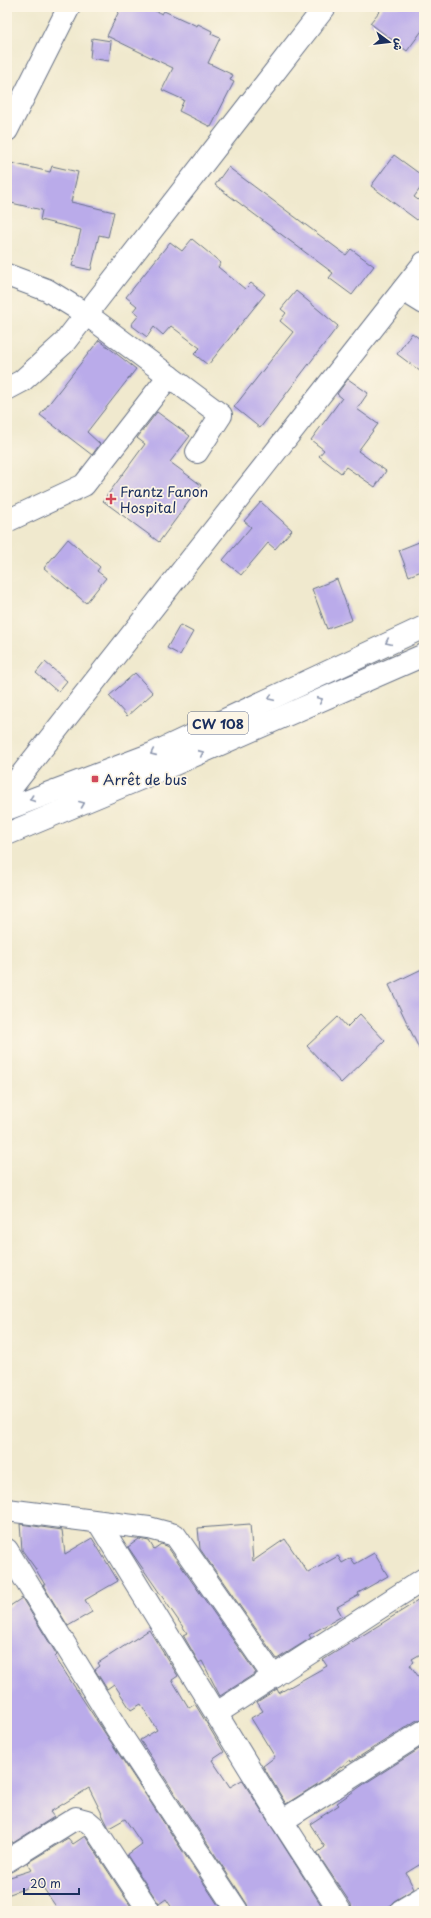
<svg xmlns="http://www.w3.org/2000/svg" width="431" height="1918" viewBox="0 0 431 1918" font-family="'Playpen Sans','Playpen Sans Arabic',sans-serif">
<style>
.building{fill:#baabea}
.lines{fill:none;stroke-linecap:round;stroke-linejoin:round}
.minor-casing{stroke:#667085;stroke-width:24}
.highway-casing{stroke:#667085;stroke-width:24}
.minor{stroke:#fff;stroke-width:22}
.highway{stroke:#fff;stroke-width:22}
.oneway{stroke:#8d97ae}
.poi-dot{fill:#d1495b;stroke:#fcf5e5;stroke-width:1.5}
.labels{text-anchor:middle;dominant-baseline:central;stroke-width:3.5;stroke-linejoin:round;paint-order:stroke}
.shield{fill:#fcf5e5;stroke:#5e6a86;stroke-width:1}
.shield-label{font-size:13px;font-weight:bold;fill:#1b2f5e}
.poi-label{font-size:14px;fill:#1b2f5e;stroke:#fcf5e5;text-anchor:start}
</style>
<rect width="100%" height="100%" fill="#fcf5e5"/>
<filter id="ink" filterUnits="userSpaceOnUse"><feTurbulence type="fractalNoise" baseFrequency=".025" numOctaves="2"/><feDisplacementMap in="SourceGraphic" scale="8" xChannelSelector="R" yChannelSelector="G"/><feConvolveMatrix kernelMatrix="1 2 1 2 8 2 1 2 1" color-interpolation-filters="sRGB"/></filter>
<filter id="wash" filterUnits="userSpaceOnUse"><feTurbulence type="fractalNoise" baseFrequency=".012" numOctaves="4" result="noise"/><feDisplacementMap in="SourceGraphic" scale="16" xChannelSelector="R" yChannelSelector="G"/><feGaussianBlur stdDeviation="0.9" result="paint"/><feColorMatrix in="noise" values="0 0 0 0 0 0 0 0 0 0 0 0 0 0 0 0 0 1.4 0 .05"/><feComposite in="paint" operator="in"/></filter>
<g filter="url(#wash)">
<rect width="100%" height="100%" fill="#f0e9ce"/>
<g id="blocks">
<g class="building">
<polygon points="121,7 147,7 162,14 164,11 197,26 198,24 212,31 211,34 220,38 208,63 233,75 230,80 234,82 211,127 179,111 184,100 162,90 173,68 107,36"/>
<polygon points="383,7 424,7 424,28 407,51 370,23"/>
<polygon points="92,38 111,41 109,61 90,58"/>
<polygon points="394,155 424,177 424,183 414,197 424,204 424,211 417,220 371,186"/>
<polygon points="7,162 50,172 52,166 78,172 71,202 114,212 108,237 99,235 91,270 72,266 81,230 40,220 42,210 7,202"/>
<polygon points="228,167 346,255 351,249 374,266 352,295 329,278 333,273 215,185"/>
<polygon points="192,239 221,263 218,267 245,289 251,283 265,294 208,365 194,354 200,348 171,326 163,335 154,327 147,337 131,325 139,315 133,311 137,306 126,297 170,242 182,251"/>
<polygon points="296,291 338,326 260,428 234,407 293,332 280,321 286,313 281,309"/>
<polygon points="412,333 424,342 424,374 397,354"/>
<polygon points="99,340 136,369 87,432 100,444 92,455 40,415"/>
<polygon points="348,379 368,393 357,409 378,424 358,451 386,471 375,487 346,467 341,473 319,456 324,450 311,440 342,398 337,394"/>
<polygon points="157,412 190,436 170,462 201,485 159,542 103,501 145,444 137,438"/>
<polygon points="261,502 292,530 275,549 268,543 241,575 223,560 251,527 244,521"/>
<polygon points="68,539 100,567 97,571 106,578 86,603 44,568"/>
<polygon points="424,540 424,570 409,576 399,550"/>
<polygon points="337,579 352,620 327,629 312,589"/>
<polygon points="180,625 193,632 180,655 167,648"/>
<polygon points="45,662 67,681 58,692 36,673"/>
<polygon points="135,673 153,693 127,716 109,696"/>
<polygon points="424,968 424,1059 389,985"/>
<polygon points="360,1014 385,1041 341,1083 307,1046 338,1017 347,1027"/>
<polygon points="20,1524 62,1530 65,1554 92,1538 118,1581 85,1600 92,1612 68,1626 43,1585 45,1585 35,1568 22,1550"/>
<polygon points="250,1524 253,1561 285,1539 308,1573 338,1556 342,1563 351,1558 355,1564 374,1553 388,1576 358,1593 359,1595 337,1607 342,1616 309,1635 311,1638 277,1659 200,1549 198,1528"/>
<polygon points="139,1539 149,1541 154,1549 161,1544 167,1546 256,1673 220,1696 202,1661 199,1663 183,1635 187,1633 128,1547"/>
<polygon points="424,1597 424,1652 412,1659 414,1662 410,1665 424,1684 424,1719 417,1720 351,1762 350,1760 324,1780 286,1804 263,1766 275,1757 251,1718 263,1711 257,1702 277,1689 279,1693 327,1666 323,1660"/>
<polygon points="22,1598 57,1655 55,1657 222,1911 174,1911 166,1899 159,1904 127,1855 142,1844 125,1819 109,1828 89,1788 50,1812 54,1817 13,1843 7,1834 7,1608"/>
<polygon points="149,1630 178,1676 172,1680 189,1708 195,1704 224,1752 212,1760 230,1787 242,1780 325,1911 249,1911 247,1904 140,1740 157,1730 141,1704 131,1710 114,1684 107,1689 95,1670 100,1666 98,1663"/>
<polygon points="424,1746 424,1862 406,1873 414,1889 394,1901 390,1905 389,1911 352,1911 351,1904 317,1853 325,1847 310,1824 339,1805 337,1803 364,1784"/>
<polygon points="85,1836 134,1911 59,1911 40,1883 7,1895 7,1878 32,1870 27,1863 68,1838 73,1844"/>
</g>
</g>
</g>
<g filter="url(#ink)">
<use href="#blocks" fill-opacity="0" stroke="#667085" stroke-width="1"/>
<g class="lines">
<g class="minor-casing">
<g id="minor">
<polyline points="7,130 69,7"/>
<polyline points="7,275 47,290 86,314 221,415 197,452"/>
<polyline points="403,290 424,303"/>
<polyline points="7,389 22,381 64,343 325,7"/>
<polyline points="7,521 84,485 169,376"/>
<polyline points="7,793 424,263"/>
<polyline points="7,1510 149,1528 175,1535 274,1677"/>
<polyline points="99,1523 282,1821 340,1911"/>
<polyline points="7,1550 117,1729 237,1911"/>
<polyline points="217,1713 424,1579"/>
<polyline points="282,1821 424,1731"/>
<polyline points="7,1861 76,1818 87,1821 94,1827 149,1911"/>
<polyline points="401,1911 424,1897"/>
</g>
</g>
<g class="highway-casing">
<g id="highway">
<polyline points="7,809 152,754 424,627"/>
<polyline points="7,834 161,770 424,655"/>
</g>
</g>
<use href="#minor" class="minor"/>
<use href="#highway" class="highway"/>
</g>
<defs><path id="oneway-chevron" d="M-2-3.5L2.5 0L-2 3.5" fill="none" stroke-width="1.6" stroke-linecap="round" stroke-linejoin="round"/></defs>
<g class="oneway">
<use href="#oneway-chevron" transform="translate(388 642) rotate(155)"/>
<use href="#oneway-chevron" transform="translate(271 698) rotate(155)"/>
<use href="#oneway-chevron" transform="translate(320 700) rotate(-24)"/>
<use href="#oneway-chevron" transform="translate(153 753) rotate(156)"/>
<use href="#oneway-chevron" transform="translate(201 753) rotate(-24)"/>
<use href="#oneway-chevron" transform="translate(32 799) rotate(160)"/>
<use href="#oneway-chevron" transform="translate(82 804) rotate(-22)"/>
</g>
</g>
<g class="poi-dot">
<path d="M109 493h4v4h4v4h-4v4h-4v-4h-4v-4h4z"/>
<rect x="91" y="775" width="8" height="8" rx="2"/>
</g>
<g class="labels">
<rect class="shield" x="188" y="712" width="60" height="22" rx="3"/>
<g class="shield-label">
<text x="218" y="723">CW 108</text>
</g>
<g class="poi-label">
<text x="120" y="491">Frantz Fanon<tspan x="120" dy="16">Hospital</tspan></text>
<text x="103" y="779">Arrêt de bus</text>
</g>
</g>
<rect width="431" height="1918" fill="none" stroke="#fcf5e5" stroke-width="24"/>
<g transform="translate(389 42) rotate(105)" stroke="#fcf5e5" stroke-width="3" paint-order="stroke">
<path d="M0-3L7 15L0 10L-7 15Z" fill="#1b2f5e"/>
<text y="-6" font-size="11" font-weight="bold" text-anchor="middle" fill="#1b2f5e">ش</text>
</g>
<path d="M24 1888v6h55v-6" fill="none" stroke="#1b2f5e" stroke-width="2"/>
<text x="30" y="1888" font-size="12" fill="#1b2f5e" stroke="#fcf5e5" stroke-width="3" paint-order="stroke">20 m</text>
</svg>
